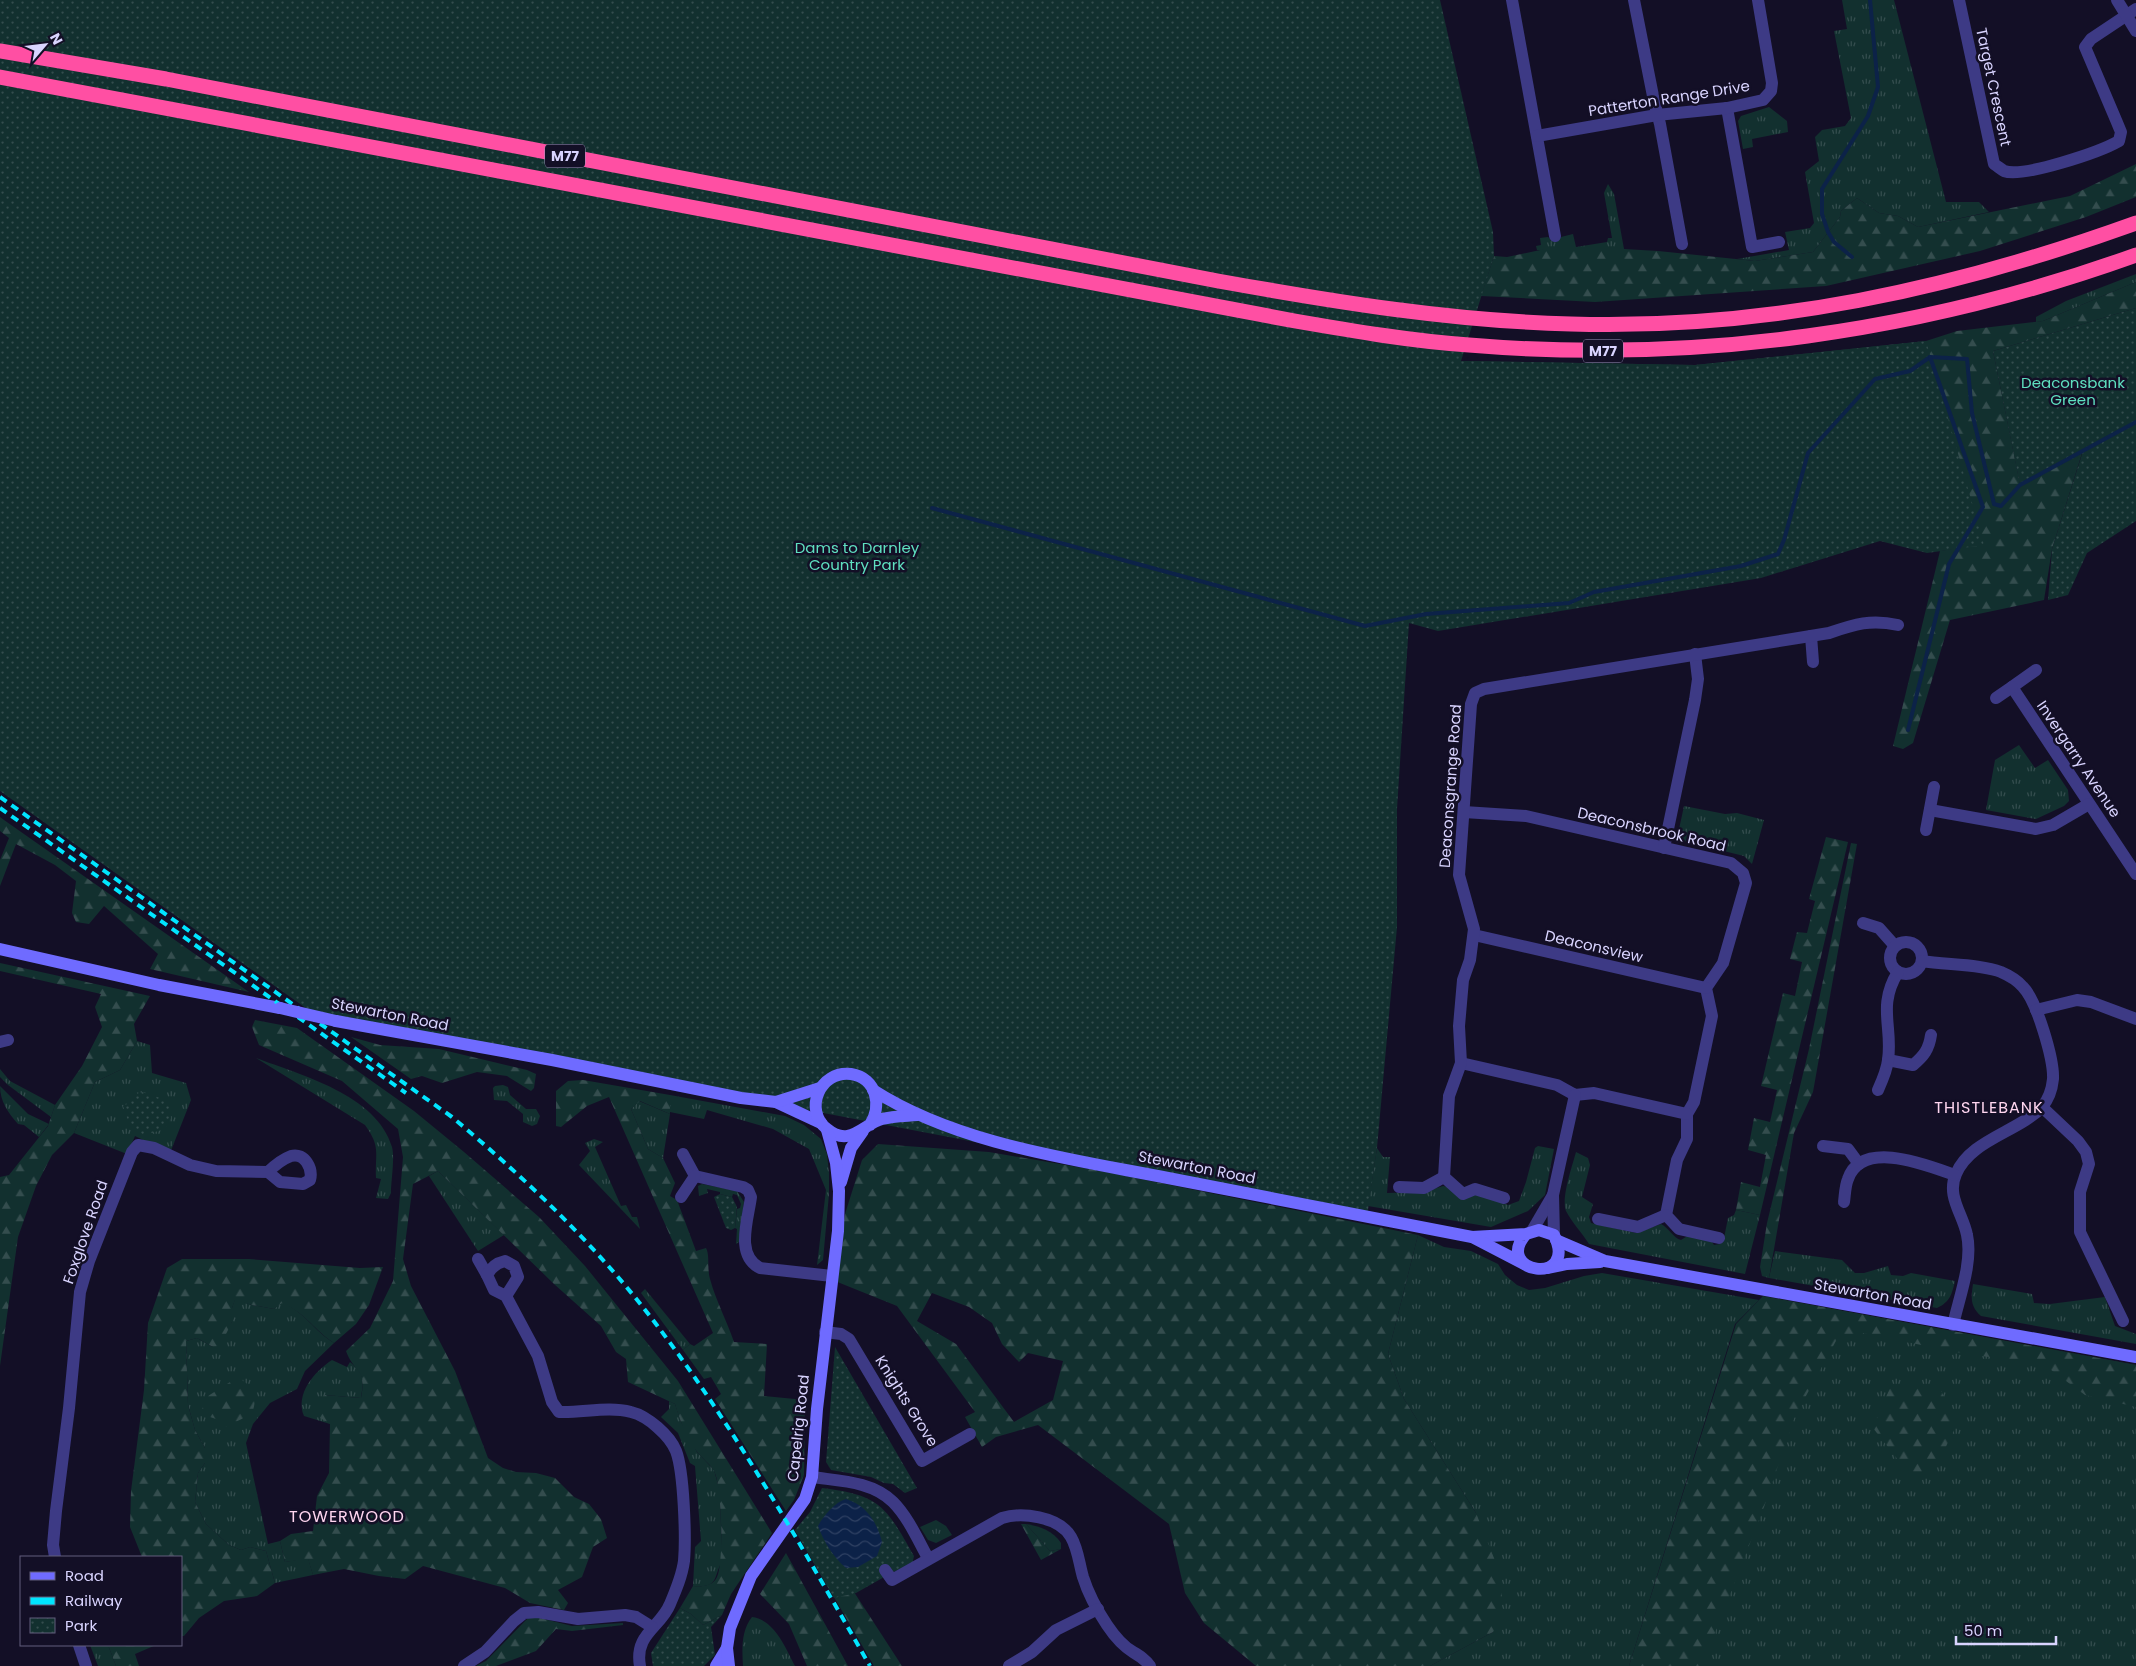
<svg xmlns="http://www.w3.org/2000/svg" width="2136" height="1666" viewBox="0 0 2136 1666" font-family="Poppins,sans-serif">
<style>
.grass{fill:url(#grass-tufts)}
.forest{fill:url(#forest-firs);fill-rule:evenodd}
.park{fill:url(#park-dots)}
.water{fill:url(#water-waves)}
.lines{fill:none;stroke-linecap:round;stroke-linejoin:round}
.stream{stroke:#0c2248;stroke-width:4}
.street{stroke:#3d3a85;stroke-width:12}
.secondary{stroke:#6f6bff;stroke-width:12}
.highway{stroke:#ff4fa3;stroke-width:15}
.rail{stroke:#00e5ff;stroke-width:4;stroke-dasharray:8 6;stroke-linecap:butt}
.secondary-bridge{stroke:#6f6bff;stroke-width:12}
.labels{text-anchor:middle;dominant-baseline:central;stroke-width:5;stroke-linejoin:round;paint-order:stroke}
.shield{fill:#130f26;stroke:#9e99be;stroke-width:1}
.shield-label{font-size:14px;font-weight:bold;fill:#d9d4ff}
.street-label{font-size:15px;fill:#d9d4ff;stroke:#130f26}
.park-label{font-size:15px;fill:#5fe0c0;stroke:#130f26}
.neighbourhood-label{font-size:16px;letter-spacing:1px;fill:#ffd6f0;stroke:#130f26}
</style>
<defs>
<pattern id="grass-tufts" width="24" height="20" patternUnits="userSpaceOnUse" patternTransform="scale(1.25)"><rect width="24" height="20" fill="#12302f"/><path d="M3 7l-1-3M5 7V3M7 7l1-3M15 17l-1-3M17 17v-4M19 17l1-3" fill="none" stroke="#344d4e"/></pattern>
<pattern id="forest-firs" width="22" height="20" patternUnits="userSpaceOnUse" patternTransform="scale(1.25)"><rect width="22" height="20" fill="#12302f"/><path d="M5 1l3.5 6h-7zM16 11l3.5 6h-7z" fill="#344d4e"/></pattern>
<pattern id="park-dots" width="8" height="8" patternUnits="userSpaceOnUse" patternTransform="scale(1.25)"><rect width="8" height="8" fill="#12302f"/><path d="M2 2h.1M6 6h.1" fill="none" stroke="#344d4e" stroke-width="1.8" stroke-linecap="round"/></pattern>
<pattern id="water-waves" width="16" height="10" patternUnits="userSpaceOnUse" patternTransform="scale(1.25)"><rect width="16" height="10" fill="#0c2248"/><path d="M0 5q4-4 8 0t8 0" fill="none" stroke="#2f4163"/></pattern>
</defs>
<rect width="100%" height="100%" fill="#130f26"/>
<g class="grass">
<polygon points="1842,0 1894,0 1946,202 1979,202 1989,212 1918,227 1898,216 1879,213 1857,198 1841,211 1840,217 1813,252 1755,261 1737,259 1789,250 1785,232 1810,228 1814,223 1805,172 1819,161 1815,137 1822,130 1845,126 1851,118 1834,31 1847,29"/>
<polygon points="1769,107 1787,121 1788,132 1752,139 1753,147 1743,149 1738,121 1741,116"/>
<polygon points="1608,184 1614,194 1624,249 1537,250 1536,246 1541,245 1540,238 1548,237 1552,241 1561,237 1573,234 1576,247 1607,242 1608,238 1612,238 1604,193"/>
<polygon points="2136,274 2136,282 2043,321 2036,322 2036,317 2066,301"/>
<polygon points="2019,745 2035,768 2048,760 2068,790 2069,801 2064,806 2036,819 1986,810 1995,760"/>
<polygon points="1684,806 1725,814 1737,813 1764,820 1752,864 1744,856 1679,840 1678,834"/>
<polygon points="137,1041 150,1045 152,1073 186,1083 191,1100 170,1153 135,1136 127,1154 74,1133 95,1082 120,1070"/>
<path d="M256,1058c45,17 121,37 136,89 3,11 -1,34 -1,46l-3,6 -12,-1 5,-19 -5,-1c-1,-25 5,-31 -11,-53z"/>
<polygon points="0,1069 10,1081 55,1105 51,1117 8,1085 0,1077"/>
<polygon points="503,1085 508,1087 510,1095 526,1109 536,1109 540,1116 537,1124 532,1126 523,1122 523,1114 507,1101 494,1100 493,1088 495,1086"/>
<path d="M0,1086l28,28 21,10 -10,13 -15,-12 -6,-1c-10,-11 -18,-23 -18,-38z"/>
<polygon points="670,1095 785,1116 804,1125 821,1139 827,1154 829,1173 829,1194 823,1260 817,1265 826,1190 809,1149 773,1129 707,1110 704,1119 670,1112"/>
<polygon points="639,1101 670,1114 663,1158 648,1149 631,1109"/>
<polygon points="594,1139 603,1142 595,1147 621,1206 626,1205 632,1217 637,1217 640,1229 579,1165 590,1151 585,1143"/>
<polygon points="1538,1146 1554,1149 1545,1195 1528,1211 1491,1227 1368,1206 1377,1148 1383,1157 1390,1157 1387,1193 1424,1192 1443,1186 1477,1193 1508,1205 1519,1201 1526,1182 1535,1148"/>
<path d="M1576,1152l12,6 2,7 -8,32 11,7 -4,13 2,6 45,10 25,-9c8,4 12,14 20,16l8,-5 21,4 4,6 6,-1 4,-6 4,-20 6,-3 2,-5 24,5 -15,59 -156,-30c-7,-11 -18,-23 -23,-33 -5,-13 6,-44 10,-59z"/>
<polygon points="438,1171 504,1235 478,1251 429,1176"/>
<polygon points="702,1184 737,1191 744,1202 739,1242 736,1244 737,1229 735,1228 737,1209 740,1208 741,1204 737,1195 733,1194 732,1197 720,1194 720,1192 707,1189 708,1193 699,1196 698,1186"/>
<polygon points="1418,1235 1444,1247 1471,1251 1498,1264 1505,1275 1517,1285 1529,1290 1545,1288 1584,1276 1602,1273 1759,1300 1735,1324 1629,1666 1430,1666 1493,1632 1476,1513 1404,1399 1388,1354"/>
<path d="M1775,1251l67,9 13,13h9l24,-7 3,9 12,1 8,-3 44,8c-3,13 -5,21 -18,27l-168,-30z"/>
<path d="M1973,1284l59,10 2,9 16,1 55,-7 10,29 21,8v10l-155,-28c-11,-10 -10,-18 -8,-32z"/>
<polygon points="645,1289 690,1344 683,1350 641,1293"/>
<path d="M235,1299l17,6 22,4 8,-7c25,12 31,28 52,41l-29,28 -8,18 -27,14 -17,21 -7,19 22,101 12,-3 5,21 23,-4 5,17 -38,8 -9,-32 -16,-4 -9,3 -12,-5 -23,-21 -11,-22 3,-29 7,-10v-15l-10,-18 -7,-25 -2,-64 11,-3 16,9 19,-25v-14z"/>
<polygon points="1799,1303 2136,1365 2136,1666 1658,1666"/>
<path d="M332,1360l15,7 3,-5c15,13 14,17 11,36l-36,-3 5,29 -26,-8c-9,-22 10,-44 28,-56z"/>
<path d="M669,1401l6,3 6,18 16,30 17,18 6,22 2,69c-9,17 -3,27 -29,25l2,-39 6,-6 -6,-75 -5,-3 -12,-30 -17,-16 8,-8z"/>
<polygon points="936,1520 946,1526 952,1535 936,1543 928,1540 920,1527"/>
<path d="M1026,1524c14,2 27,7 35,19v6l-11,2z"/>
<path d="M752,1617c23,3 34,32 43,49h-52c-1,-17 -2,-35 9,-49z"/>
<polygon points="90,1645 108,1645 116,1666 98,1666"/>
</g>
<g class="forest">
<polygon points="2136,164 2136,197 2086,217 1980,251 1826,286 1595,302 1481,296 1494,256 1507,257 1545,249 1624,249 1658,251 1755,261 1813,252 1840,217 1841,211 1857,198 1879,213 1898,216 1918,227 2070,196"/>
<polygon points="2136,282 2136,308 1993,351 2020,484 2083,450 2052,549 2044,600 1950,620 1913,743 1903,749 1893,746 1940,551 1983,544 1664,403 1461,361 1695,365 1926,341 1957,331 2043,321"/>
<polygon points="0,817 4,820 249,992 150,969 158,954 104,906 89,924 76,922 72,913 76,881 55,865 16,844 0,886 0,860 9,838 0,831"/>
<polygon points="1826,837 1848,842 1760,1215 1736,1210 1741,1182 1760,1187 1766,1155 1748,1150 1754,1118 1770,1122 1777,1090 1761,1086 1783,993 1795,996 1802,962 1790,959 1797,932 1807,933 1815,901 1809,899"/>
<polygon points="1851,843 1857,844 1813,1092 1794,1133 1769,1278 1762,1276 1760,1267 1767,1223 1809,1049"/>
<polygon points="0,963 150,996 134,1024 137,1041 120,1070 95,1082 74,1133 52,1155 36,1186 18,1237 0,1366 0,1177 9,1175 48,1126 55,1105 82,1066 102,1027 95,1007 101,994 0,971"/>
<path d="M255,1020l42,8 117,83 50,41 75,65 46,49 93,115 94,152 -41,61 -9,21 -19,10 -12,-11 -11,-6 13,-22c9,1 20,0 24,-9 7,-14 5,-92 -3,-106 -4,-7 -11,-12 -16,-18 -11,-14 -18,-32 -23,-49l-47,-22 -2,-23 -10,-7 -15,-26 -47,-42 -116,-113 -25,13 -10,75 8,27 44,85 33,87 15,10 13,4 20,1 19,5 19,19 15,7 12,15 6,19 -14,9 -11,30 -24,13 10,13 -4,7 -34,-7 -25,-15 -82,-22 -18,13 -26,-3 -35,-7 -31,6 -5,-16 -23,3 -5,-21 11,-7 22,-3 4,-35 12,-23 1,-49 -18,-11 6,-13 7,-5 36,3c6,-31 -6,-23 -15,-47l24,-23 23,-47 10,-124 -5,-28 -56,-48 -83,-36 -7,-18z"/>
<polygon points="351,1037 380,1045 439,1049 527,1070 536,1074 534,1088 531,1091 507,1076 477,1072 442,1083 422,1076 411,1079"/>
<path d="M583,1080l87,15v19l-30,-13 -9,8 17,40 15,9 12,25 -5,13 7,4 19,51 10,-3c4,7 1,21 4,31 6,22 17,42 24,63l33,2 -3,52 41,4 -1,75 -10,25 -8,11 -71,-112 6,-5 -10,-17 -7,2 -21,-29 7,-6 4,2 19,-13 -104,-236 -22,9 -26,21 -5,-1v-35l12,-10z"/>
<path d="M878,1144l111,8 112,19 317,64 -30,119 16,45 72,114 26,65v38l-9,16 -63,34h-174l-52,-43 -19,-30 -16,-69 -131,-99 -42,12 -14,10 -17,-30 10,-5 -78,-106 -62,-25 10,-67 17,-54zM932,1293l37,14 23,16 10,21 17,18 9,-9 35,8 -10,39 -39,22 -58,-78 -39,-23z"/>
<path d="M182,1259h67l111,9 23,-1 -14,38 -13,19 -22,19c-20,-13 -27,-29 -52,-40l-8,6 -22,-4 -17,-5 -3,8v14l-12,24 -7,1 -16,-9 -11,3 2,64 7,25 10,18v15l-7,10 -3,29 11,22 23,21 12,5 9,-3 16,4 9,32 -18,13 -33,5 -25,17 -15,18h-3v-79h-39l-12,-30 1,-36 13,-101 4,-67 19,-55z"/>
<polygon points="1763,1296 2136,1365 2136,1407 2085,1395 2043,1364 1966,1354 1862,1333 1837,1339 1795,1416 1764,1507 1702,1666 1629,1666 1736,1324"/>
<path d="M238,1377c17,12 20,17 14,37l-27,13 -9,-8 -12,-4 -2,-6 6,-13z"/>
<polygon points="1891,1385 1917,1386 1941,1390 1956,1426 1934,1471 1910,1475 1873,1428"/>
<polygon points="1021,1524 1026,1524 1050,1551 1061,1549 1041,1560"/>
<polygon points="795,1530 817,1535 902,1666 874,1666"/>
<polygon points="786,1553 848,1666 807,1666 789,1624 760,1594"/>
<polygon points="529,1617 536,1617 572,1626 623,1623 623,1625 572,1631 556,1629 536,1651 496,1666 476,1666 486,1661"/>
<polygon points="108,1645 156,1645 135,1654 139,1666 116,1666"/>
</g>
<g class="park">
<polygon points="0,0 1440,0 1493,232 1494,256 1461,361 1695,365 1926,341 1984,545 1927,553 1880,541 1761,578 1438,631 1409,623 1397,809 1397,927 1377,1148 1367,1217 317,1016 0,791"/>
<polygon points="2136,308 2136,521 2087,553 2068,595 2048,600 2052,549 2083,451 2020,485 1993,351"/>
<polygon points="142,1092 160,1098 169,1104 171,1118 165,1129 145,1135 131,1129 123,1106 129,1103 131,1096"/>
<polygon points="720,1194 732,1197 737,1207 735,1228 731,1230 726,1228 714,1197"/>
<polygon points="835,1347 917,1488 905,1493 893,1484 884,1483 871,1477 831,1470 826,1462"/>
<path d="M822,1488c59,7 64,19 92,68l-2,9 -19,7 -37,21 -22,5 -39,-68 15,-18z"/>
<polygon points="680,1608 691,1614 703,1625 722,1615 711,1627 715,1655 704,1666 653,1666 651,1653"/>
</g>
<path class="water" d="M846,1499c20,6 31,23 36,43l-5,14 -19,11 -12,1c-13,-11 -22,-26 -28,-42 6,-11 16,-23 28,-27z"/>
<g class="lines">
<g class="stream">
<polyline points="1852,257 1834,242 1828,232 1822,214 1822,189 1868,116 1878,87 1870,0"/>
<polyline points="932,508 1365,626 1426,614 1569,603 1594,592 1741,566 1778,554 1784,540 1808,453 1875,379 1910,371 1930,357 1967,359 1972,413 1994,504 2001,506 2020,485 2136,422"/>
<polyline points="1908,730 1949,564 1983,507 1930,357"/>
</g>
<g class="street">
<polyline points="1512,0 1555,236"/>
<polyline points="1634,0 1654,101 1660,124 1682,244"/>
<path d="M1959,0l35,164c3,2 7,5 10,7 19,7 96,-19 115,-30l2,-9 -5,-12 -31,-73 6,-8 45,-30"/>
<polyline points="2117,0 2136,31"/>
<polyline points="1727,108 1752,247 1779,242"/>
<polyline points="1537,136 1657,115 1727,108 1763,100 1771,91 1772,83 1758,0"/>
<polyline points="1811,636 1813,662"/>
<polyline points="2036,670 2012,687 2136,874"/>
<polyline points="1996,698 2012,687"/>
<polyline points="1930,810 2036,829 2053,825 2089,804"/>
<polyline points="1464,812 1526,816 1731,863 1743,873 1746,883 1723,963 1706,988 1712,1016 1694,1102 1687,1114 1687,1139 1677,1160 1666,1215 1679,1229 1719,1238"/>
<polyline points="1926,830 1934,787"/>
<polyline points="1664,848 1695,700 1698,679 1695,654"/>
<polyline points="1863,923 1879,928 1895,946"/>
<polyline points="1474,935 1706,988"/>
<circle cx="1906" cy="958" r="16"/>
<path d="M1922,961c23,4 58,3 79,11 7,3 17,9 22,15 14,14 31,73 30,92 -1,10 -5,21 -11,28 -24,25 -72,33 -86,67 -10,22 7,40 11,61 6,27 -8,63 -14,90"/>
<polyline points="2036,1010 2077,1000 2091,1002 2136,1019"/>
<polyline points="0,1042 8,1040"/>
<path d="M1888,1060l25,5c11,-9 16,-16 18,-30"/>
<polyline points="1461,1063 1557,1085 1575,1095 1594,1093 1687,1114"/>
<path d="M1878,1090c4,-9 9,-20 10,-30 5,-33 -11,-54 10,-88"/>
<polyline points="2042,1107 2078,1141 2086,1152 2089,1164 2080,1192 2080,1232 2123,1321"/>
<polyline points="1823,1146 1848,1149 1859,1164"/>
<path d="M683,1154l12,22 48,11 5,3 3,7c-3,23 -16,58 9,71l72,8"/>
<polyline points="1399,1187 1424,1188 1444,1177"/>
<polyline points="681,1197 695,1176"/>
<path d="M1504,1198l-29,-9 -12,5 -19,-17 5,-81 12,-33 -2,-37 4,-46 7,-20 4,-31 -15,-54 12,-171 4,-11 9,-4 345,-56c26,-9 42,-14 69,-8"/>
<path d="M1844,1202c1,-7 1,-16 4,-23 14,-41 81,-13 107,-4"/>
<polyline points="1598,1219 1638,1227 1666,1215"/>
<polyline points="1532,1231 1553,1195"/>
<polyline points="1554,1235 1553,1195 1575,1095"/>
<polyline points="478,1259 487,1275"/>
<path d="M506,1296l12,-19 -4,-11 -9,-5c-9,2 -14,6 -18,14l7,15 12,6 32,60 14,46 7,10c24,1 49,-6 72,0 17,4 39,24 45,39 8,21 10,87 8,110 -2,15 -8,29 -14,43 -9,23 -36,30 -30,62"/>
<polyline points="825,1332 841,1334 849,1339 922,1461 970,1434"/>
<path d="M812,1477c27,4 60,4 81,25 15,15 25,38 35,56"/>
<path d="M55,1557l-2,-12 3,-34 13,-103 11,-116 9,-31 43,-109 6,-7 16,3 36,17 26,6 52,1 12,10 23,2 7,-4c3,-11 -5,-28 -19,-24 -8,3 -17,10 -23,16"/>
<path d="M885,1570l7,10 110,-62c19,-6 57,-2 69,19 7,12 8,26 12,40 5,16 14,33 24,48 6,9 16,21 26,27 7,4 12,7 17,14"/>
<polyline points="79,1645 86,1666"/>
<polyline points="464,1666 485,1652 514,1621 524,1613 538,1612 578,1619 625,1615 636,1617 652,1627"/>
<polyline points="1009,1666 1032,1652 1056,1630 1098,1609"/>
</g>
<g class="secondary">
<polyline points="0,949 159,985 280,1008"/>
<polyline points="336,1021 552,1060 741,1098 776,1102 821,1123"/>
<path d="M873,1090c84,54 198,69 295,88 101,20 202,40 304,59l54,-3 13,-4 15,5c25,52 -62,38 -28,-1"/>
<polyline points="776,1102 820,1088"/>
<path d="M870,1125c12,-19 7,-47 -19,-51 -31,-4 -48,36 -24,55 23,19 36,-5 55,-10 11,-3 24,-3 35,-4"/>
<polyline points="841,1182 851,1148 863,1131"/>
<polyline points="1474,1238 1524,1264"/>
<polyline points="1556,1240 1605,1261 2136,1357"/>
<polyline points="1548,1268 1567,1264 1600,1262"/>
<polyline points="716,1666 727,1648"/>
<polyline points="729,1666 727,1648 730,1628 751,1576 805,1499 812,1477 817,1409 838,1231 839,1191 836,1163 827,1130"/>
</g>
<g class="highway">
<path d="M0,51l166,28 1052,202c117,21 234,40 353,43 196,6 382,-35 565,-101"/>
<path d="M0,77l1295,244c58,10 116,20 174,24 227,19 453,-13 667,-90"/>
</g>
<g class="rail">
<path d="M0,797l452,320c74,62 145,129 204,207 81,107 147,225 214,342"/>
<polyline points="0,808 406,1093"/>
</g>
<polyline class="secondary-bridge" points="280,1008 336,1021"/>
</g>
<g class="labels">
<g class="shield">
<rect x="545" y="144.5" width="40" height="23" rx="4"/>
<rect x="1583" y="339.5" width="40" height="23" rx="4"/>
</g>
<g class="shield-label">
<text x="565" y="156">M77</text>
<text x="1603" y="351">M77</text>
</g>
<g class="street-label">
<text transform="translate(1994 87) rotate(78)">Target Crescent</text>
<text transform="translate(1669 98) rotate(-9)">Patterton Range Drive</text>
<text transform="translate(2079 759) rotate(56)">Invergarry Avenue</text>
<text transform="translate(1450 786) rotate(-86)">Deaconsgrange Road</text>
<text transform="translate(1652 829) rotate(13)">Deaconsbrook Road</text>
<text transform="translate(1594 946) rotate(13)">Deaconsview</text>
<text transform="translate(390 1014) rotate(11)">Stewarton Road</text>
<text transform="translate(1197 1167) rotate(11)">Stewarton Road</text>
<text transform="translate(85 1232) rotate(-71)">Foxglove Road</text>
<text transform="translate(1873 1294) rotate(10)">Stewarton Road</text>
<text transform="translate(907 1401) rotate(58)">Knights Grove</text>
<text transform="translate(798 1428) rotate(-84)">Capelrig Road</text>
</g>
<g class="park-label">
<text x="2073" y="382">Deaconsbank<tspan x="2073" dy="17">Green</tspan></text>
<text x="857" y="547">Dams to Darnley<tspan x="857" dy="17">Country Park</tspan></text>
</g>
<g class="neighbourhood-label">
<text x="1989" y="1107">THISTLEBANK</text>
<text x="347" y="1516">TOWERWOOD</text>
</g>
</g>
<rect x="20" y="1556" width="162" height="90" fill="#130f26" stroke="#625e7d"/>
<rect x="30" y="1572" width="25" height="8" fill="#6f6bff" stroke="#625e7d"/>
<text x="65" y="1581" font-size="15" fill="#d9d4ff">Road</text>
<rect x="30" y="1597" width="25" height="8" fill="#00e5ff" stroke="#625e7d"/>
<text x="65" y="1606" font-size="15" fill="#d9d4ff">Railway</text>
<rect x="30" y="1618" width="25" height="15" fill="url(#park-dots)" stroke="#625e7d"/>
<text x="65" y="1631" font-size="15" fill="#d9d4ff">Park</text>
<g transform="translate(45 45) rotate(62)" stroke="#130f26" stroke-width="4" paint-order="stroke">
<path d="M0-4L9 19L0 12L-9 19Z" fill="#d9d4ff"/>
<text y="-8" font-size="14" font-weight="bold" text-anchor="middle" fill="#d9d4ff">N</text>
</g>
<path d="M1956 1636v8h100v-8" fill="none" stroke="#d9d4ff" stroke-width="2.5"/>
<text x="1964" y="1636" font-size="15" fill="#d9d4ff" stroke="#130f26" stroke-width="4" paint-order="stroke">50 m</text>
</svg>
